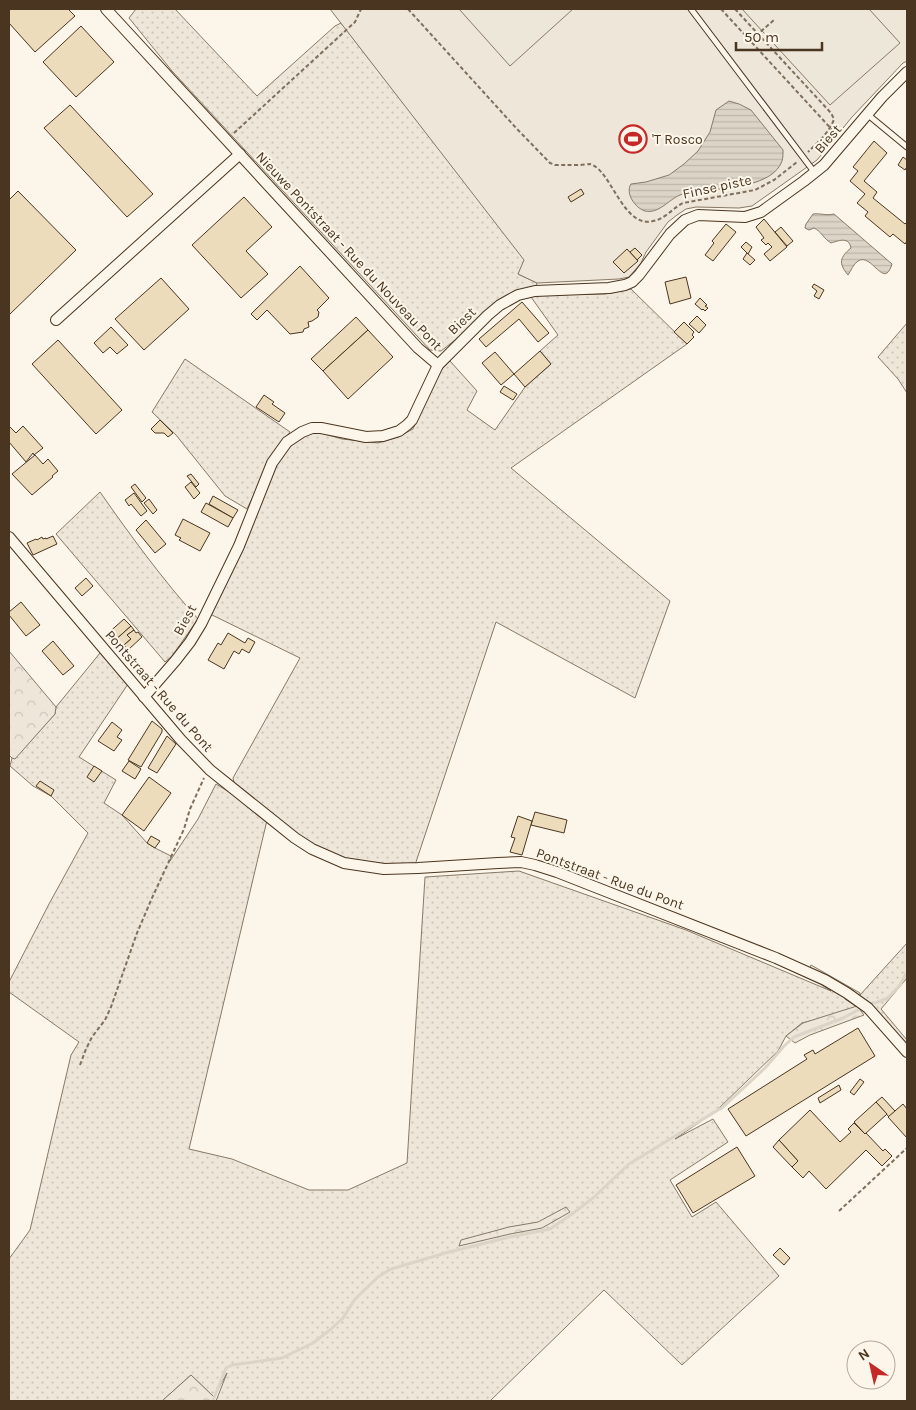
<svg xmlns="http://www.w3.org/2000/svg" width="916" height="1410" viewBox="0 0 916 1410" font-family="Karla,sans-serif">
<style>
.grass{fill:url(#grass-dots);stroke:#887966}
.forest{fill:url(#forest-crowns);stroke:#887966}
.garden{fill:#ede6d9;stroke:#887966}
.parking{fill:#ede7d9;stroke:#887966}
.water{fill:url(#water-rules);stroke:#887966}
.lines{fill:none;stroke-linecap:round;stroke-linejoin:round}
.stream{stroke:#dcd4c6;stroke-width:3}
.building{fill:#ecdcbc;stroke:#4a3520}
.lane-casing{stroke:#4a3520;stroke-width:7}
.street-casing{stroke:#4a3520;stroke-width:12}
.path{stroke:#7f6f5c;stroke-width:2;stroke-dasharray:4 2.5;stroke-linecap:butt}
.lane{stroke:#fbf6e9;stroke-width:5}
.street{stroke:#fbf6e9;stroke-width:10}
.labels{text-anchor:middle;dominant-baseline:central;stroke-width:4;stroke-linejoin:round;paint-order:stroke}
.poi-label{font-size:14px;fill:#4a3520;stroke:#fbf6e9;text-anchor:start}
.street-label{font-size:14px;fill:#4a3520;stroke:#fbf6e9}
</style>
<defs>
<pattern id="grass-dots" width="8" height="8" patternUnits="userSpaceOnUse" patternTransform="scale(1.25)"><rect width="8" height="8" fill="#ede6d9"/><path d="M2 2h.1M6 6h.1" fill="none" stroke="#cdc6ba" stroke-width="1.8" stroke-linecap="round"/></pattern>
<pattern id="forest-crowns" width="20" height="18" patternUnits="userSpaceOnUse" patternTransform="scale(1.25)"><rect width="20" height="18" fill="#ede6d9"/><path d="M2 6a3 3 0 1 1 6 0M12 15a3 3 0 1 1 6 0" fill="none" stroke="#cdc6ba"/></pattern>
<pattern id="water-rules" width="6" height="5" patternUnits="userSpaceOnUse" patternTransform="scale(1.25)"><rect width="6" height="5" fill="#dcd4c6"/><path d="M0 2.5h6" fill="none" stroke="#beb7aa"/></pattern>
</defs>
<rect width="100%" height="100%" fill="#fbf6e9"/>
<g class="grass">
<polygon points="136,9 175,9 257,96 335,26 341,23 525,260 518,274 537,283 536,287 464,333 441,351 430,350 172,71 129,18"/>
<polygon points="631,289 687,344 511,468 670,601 635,698 496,622 415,865 374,863 350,860 322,852 268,816 189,1149 232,1159 309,1190 348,1190 407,1163 425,877 519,871 686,930 831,991 820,984 781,966 783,963 848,997 845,999 860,1009 802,1023 786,1036 778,1051 716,1111 675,1139 713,1119 728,1142 670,1180 692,1217 716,1202 779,1276 682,1365 604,1290 490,1401 216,1401 227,1373 214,1397 191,1375 162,1401 9,1401 9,1259 30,1230 71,1055 79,1042 9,992 9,982 49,904 88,833 51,796 33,786 10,766 12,758 15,758 55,714 56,707 100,653 128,684 79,757 116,780 104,803 122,815 147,843 155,848 171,856 170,861 198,819 216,784 267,815 234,782 233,778 300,658 210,614 280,457 291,443 303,436 318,432 342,439 378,443 398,437 413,429 437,374 450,361 477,391 467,410 495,430 525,387 551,364 540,351 558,335 531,297 533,295 605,294"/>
<polygon points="907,323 907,393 898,379 878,357"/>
<polygon points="185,359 290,432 276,450 247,509 225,496 176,435 152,412"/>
<path d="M100,492c30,43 63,88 98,127l-26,37 -7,6 -109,-128z"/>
<polygon points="907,943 907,978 881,1009 907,1040 907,1046 877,1013 809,969 811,965 860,993 860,995"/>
</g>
<g class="forest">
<polygon points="9,651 56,707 55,714 15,759 12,758 9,755"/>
<polygon points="857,1006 864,1015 810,1035 795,1043 786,1036 803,1023"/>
<polygon points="566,1207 570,1212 542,1228 510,1234 459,1246 461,1240 509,1227 538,1222"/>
<polygon points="191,1375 214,1397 213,1401 162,1401"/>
</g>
<polygon class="garden" points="330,9 907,9 907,61 903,63 852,117 817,160 752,206 739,208 696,207 686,209 677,215 668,222 646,252 641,263 629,277 619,279 537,283 518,274 524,260"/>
<g class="parking">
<polygon points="459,9 573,9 510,66"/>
<polygon points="742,9 869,9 900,43 830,105"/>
</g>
<g class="water">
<path d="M729,101l10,3 12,6 32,40c0,4 0,8 -1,11 -9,26 -58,27 -80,30 -7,1 -16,1 -22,4 -12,5 -21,19 -35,16 -10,-3 -20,-18 -14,-27l15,-2 23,-7 15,-11 14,-13 12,-19 6,-22z"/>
<path d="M813,214c8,-1 12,2 21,0l58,50c-8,27 -20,-12 -34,-3 -5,3 -7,10 -10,14 -10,-12 -8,-18 3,-27 -2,-11 -11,-8 -20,-5 -7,-4 -10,-12 -17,-15l-5,2 -4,-2 1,-4z"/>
</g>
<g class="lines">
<g class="stream">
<polyline points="875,1003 888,998 900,985 907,972"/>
<polyline points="213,1401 226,1368 232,1365 282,1358 313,1343 330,1330 343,1318 355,1299 378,1277 391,1269 449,1252 510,1237 550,1229 572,1214 593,1198 629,1164 723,1107 765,1068 784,1046 794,1037 843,1018 860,1009"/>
</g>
</g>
<g class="building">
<polygon points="9,9 68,9 75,16 35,52 9,23"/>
<polygon points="81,26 114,62 76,97 43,62"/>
<polygon points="70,105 153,194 127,217 44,128"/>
<polygon points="874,141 887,153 864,181 877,192 873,198 905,224 907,222 907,241 905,244 893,234 890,237 865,216 868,212 857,203 865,194 850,181 858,171 853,167"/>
<polygon points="903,157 907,160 907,169 906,168 905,170 898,165"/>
<polygon points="581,189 584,194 571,202 568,197"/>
<polygon points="18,191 76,250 9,315 9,200"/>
<polygon points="244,197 272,227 246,251 268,274 241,298 192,245"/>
<polygon points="764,219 787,247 770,261 764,254 772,247 768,243 766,245 761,240 764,238 756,227"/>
<polygon points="726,224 736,232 713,261 705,255 714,243 712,241"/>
<polygon points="781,227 793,241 787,246 775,232"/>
<polygon points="746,242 752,247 748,254 741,247"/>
<polygon points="635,248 642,255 637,260 630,252"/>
<polygon points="627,249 638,261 624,273 613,262"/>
<polygon points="747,253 755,260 750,265 743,259"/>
<polygon points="300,266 329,298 317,310 319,312 318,317 312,321 308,322 309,327 304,329 303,332 290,334 267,310 257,320 251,314"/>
<polygon points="686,277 691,298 670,304 665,282"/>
<polygon points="161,278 189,309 144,350 115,319"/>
<polygon points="814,284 824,290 819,299 814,296 817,291 812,287"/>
<polygon points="700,298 707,305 705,306 708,308 705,311 703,309 702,310 695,304"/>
<polygon points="522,302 549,333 538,342 519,319 486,347 479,339"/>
<polygon points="697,316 706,325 699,333 689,324"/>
<polygon points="356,317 368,330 323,371 311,359"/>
<polygon points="684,322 694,332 692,335 694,337 687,344 674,332"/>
<polygon points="111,327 128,345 117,354 110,347 103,353 94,343"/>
<polygon points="368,330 393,357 348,399 323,371"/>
<polygon points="58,340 122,410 96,434 32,364"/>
<polygon points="540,351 551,364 525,387 514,374"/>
<polygon points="495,352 514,374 501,385 482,363"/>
<polygon points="504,386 517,394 513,400 500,392"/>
<polygon points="264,395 274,402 272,404 285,413 279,422 256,407"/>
<polygon points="160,420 173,433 168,437 164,433 155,433 151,429"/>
<polygon points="9,426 16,433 23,426 43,448 34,455 33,453 26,462 9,442"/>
<polygon points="35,455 43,464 48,459 58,471 52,476 53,477 32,495 12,474"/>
<polygon points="191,474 199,484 196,487 187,476"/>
<polygon points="191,482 200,493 194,499 185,487"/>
<polygon points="135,484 146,498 142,502 131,487"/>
<polygon points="134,493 147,511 141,516 131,504 129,506 125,500"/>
<polygon points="213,496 238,510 233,518 209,504"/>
<polygon points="149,499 157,510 153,514 144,503"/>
<polygon points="206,503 233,518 228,527 201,512"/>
<polygon points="183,519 210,533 200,551 179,540 181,538 175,535"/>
<polygon points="146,520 166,544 155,553 136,530"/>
<polygon points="53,536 57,544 33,555 27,543 36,539 37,540 42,537 43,539 46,538 46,539"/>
<polygon points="86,578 93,586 82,596 75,588"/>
<polygon points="21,602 40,625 26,636 9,615 9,612"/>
<polygon points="124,619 131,626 113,642 106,635"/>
<polygon points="131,626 134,630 127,635 131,639 119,649 113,642"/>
<polygon points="134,630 136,633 138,632 142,637 128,650 124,645 131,639 127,635"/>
<polygon points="228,633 245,643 248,638 255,642 249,653 242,649 239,654 234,651 224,669 208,660 218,643 221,645"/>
<polygon points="53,641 74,666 63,675 42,651"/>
<polygon points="152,721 162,729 162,732 141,767 128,760"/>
<polygon points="112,722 122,730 117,737 122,740 114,751 98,741"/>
<polygon points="167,736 176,744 157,773 148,768"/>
<polygon points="129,761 141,769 135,779 122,771"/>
<polygon points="94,766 102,771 94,782 87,777"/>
<polygon points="149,777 171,793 144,831 122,815"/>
<polygon points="40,781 54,790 51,796 36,786"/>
<polygon points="535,812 567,820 564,833 531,825"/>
<polygon points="518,816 532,821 522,855 510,852 515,838 511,837"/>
<polygon points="151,836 160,841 155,848 147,843"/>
<polygon points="858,1028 875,1056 746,1136 728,1109 807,1059 804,1055 813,1050 815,1054"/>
<polygon points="860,1079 864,1082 854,1095 850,1092"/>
<polygon points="839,1085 841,1090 820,1103 818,1098"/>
<polygon points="882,1097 895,1111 889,1117 876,1102"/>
<polygon points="876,1102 887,1114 865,1134 854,1122"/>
<polygon points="903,1104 907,1109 907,1138 888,1117"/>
<polygon points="810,1110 840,1142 851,1132 848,1129 854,1123 865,1134 866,1133 883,1151 885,1149 892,1156 882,1166 866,1150 826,1189 809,1171 803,1178 792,1167 798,1161 779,1140"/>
<polygon points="779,1140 798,1161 792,1167 773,1147"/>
<polygon points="737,1147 755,1176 693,1213 676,1185"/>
<polygon points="780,1248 790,1258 784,1265 773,1255"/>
</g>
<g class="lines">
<g class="lane-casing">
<g id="lane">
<polyline points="691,9 815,173"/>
<polyline points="867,114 907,147"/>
</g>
</g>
<g class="street-casing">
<g id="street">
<polyline points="106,9 418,348 438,365"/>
<polyline points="56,320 240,154"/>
<polyline points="9,537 181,740 210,770 295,838 312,849 344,863 384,869 418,868 498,863 521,862 535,865 557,872 776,958 825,980 847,993 868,1008 907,1052"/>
<polyline points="144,697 176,660 190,642 201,624 239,546 272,463 287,442 302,432 312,428 321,428 366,437 383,436 399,431 407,425 412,420 438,365 488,315 500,305 518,295 535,291 609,288 625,285 632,282 639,275 670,234 685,220 698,215 745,217 761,212 804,181 824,165 882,97 907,72"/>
</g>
</g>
<g class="path">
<path d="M408,9l109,120 33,34 5,2c8,0 15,0 23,0 4,0 9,-1 12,-1 21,5 33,65 63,57 12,-2 20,-13 30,-18l72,-13 19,-10 23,-18"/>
<polyline points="721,9 836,134"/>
<path d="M735,9l96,104 3,6c-4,13 -17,24 -26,33"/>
<polyline points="751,40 774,20"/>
<polyline points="234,133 355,22 361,9"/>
<polyline points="80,1065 86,1049 92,1037 105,1020 111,1007 137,933 152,898 184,829 190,809 204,778"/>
<polyline points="839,1211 907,1148"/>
</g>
<use href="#lane" class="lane"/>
<use href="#street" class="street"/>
</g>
<defs>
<g id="stadium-ring" transform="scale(1.4375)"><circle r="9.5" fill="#fbf6e9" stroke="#c62828" stroke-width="1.5"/><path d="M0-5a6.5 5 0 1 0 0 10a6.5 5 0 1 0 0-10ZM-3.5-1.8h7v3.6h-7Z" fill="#c62828"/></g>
</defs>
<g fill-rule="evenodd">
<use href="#stadium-ring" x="633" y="139"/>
</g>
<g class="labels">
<g class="poi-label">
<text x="652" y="139">'T Rosco</text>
</g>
<g class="street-label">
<text transform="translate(828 139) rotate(-49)">Biest</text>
<text transform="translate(717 187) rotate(-12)">Finse piste</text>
<text transform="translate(349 251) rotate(47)">Nieuwe Pontstraat - Rue du Nouveau Pont</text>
<text transform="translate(462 321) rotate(-44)">Biest</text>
<text transform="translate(185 620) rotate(-61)">Biest</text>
<text transform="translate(159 691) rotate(49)">Pontstraat - Rue du Pont</text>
<text transform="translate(610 879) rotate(20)">Pontstraat - Rue du Pont</text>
</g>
</g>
<rect width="916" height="1410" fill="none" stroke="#4a3520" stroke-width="20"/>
<g transform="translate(871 1365) rotate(326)"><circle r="24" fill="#fbf6e9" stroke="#b4a999"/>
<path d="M0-4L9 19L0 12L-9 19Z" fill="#c62828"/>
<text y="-8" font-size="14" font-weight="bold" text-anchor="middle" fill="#4a3520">N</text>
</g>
<path d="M736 42v8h86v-8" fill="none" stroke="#4a3520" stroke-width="2.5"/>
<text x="744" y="42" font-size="15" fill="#4a3520" stroke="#fbf6e9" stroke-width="4" paint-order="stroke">50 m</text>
</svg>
